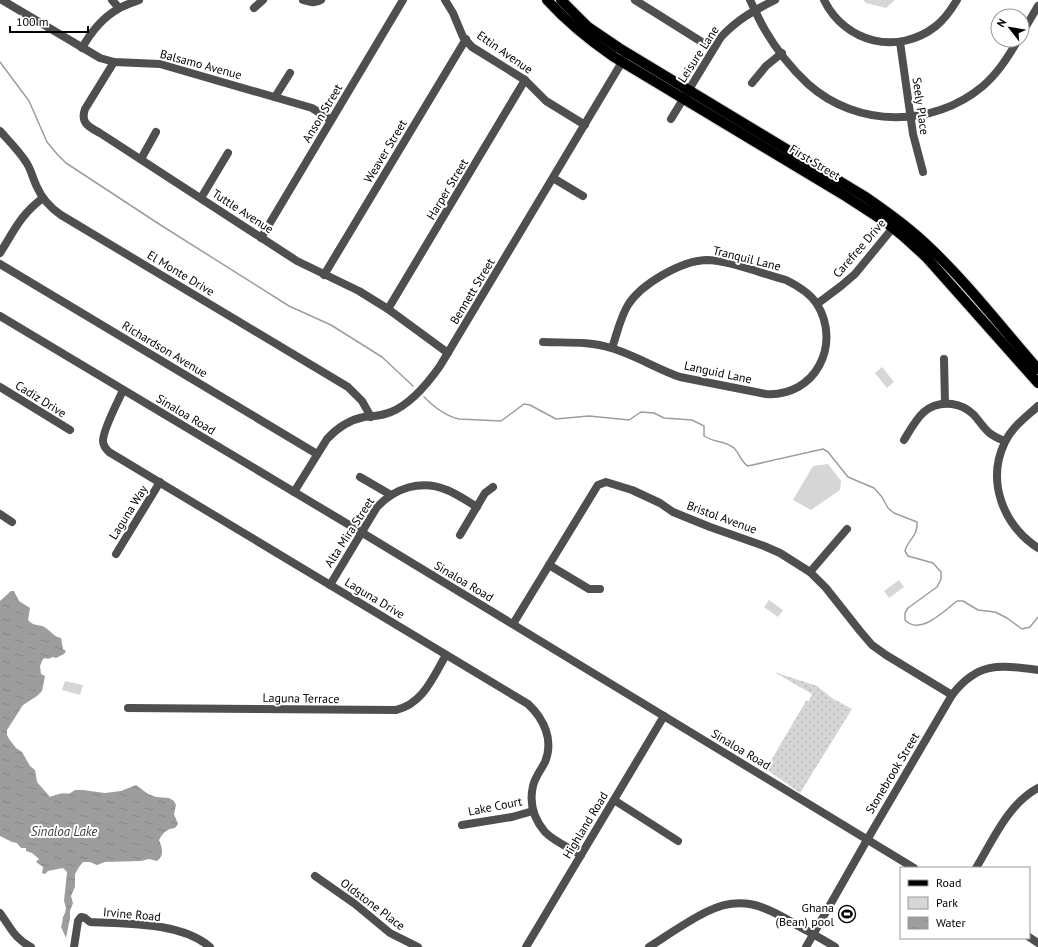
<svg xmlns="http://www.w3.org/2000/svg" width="1038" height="947" viewBox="0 0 1038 947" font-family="'PT Sans',sans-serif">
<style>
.grass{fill:url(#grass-dots)}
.park{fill:#d6d6d6}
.water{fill:url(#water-ripples)}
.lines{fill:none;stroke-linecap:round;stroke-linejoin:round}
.stream{stroke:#9d9d9d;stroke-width:1.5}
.major-casing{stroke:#dbdbdb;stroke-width:12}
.minor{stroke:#4f4f4f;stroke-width:8}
.major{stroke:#000;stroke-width:10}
.labels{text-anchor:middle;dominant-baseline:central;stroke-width:4;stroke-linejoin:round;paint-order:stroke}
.street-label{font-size:12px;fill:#000;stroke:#fff}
.poi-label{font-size:12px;fill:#000;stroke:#fff;text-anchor:end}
.water-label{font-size:13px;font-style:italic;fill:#3e3e3e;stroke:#fff}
</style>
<defs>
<pattern id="grass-dots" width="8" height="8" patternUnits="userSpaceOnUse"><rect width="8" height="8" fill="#d6d6d6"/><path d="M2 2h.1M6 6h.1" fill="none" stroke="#b6b6b6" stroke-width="1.8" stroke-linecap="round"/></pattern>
<pattern id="water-ripples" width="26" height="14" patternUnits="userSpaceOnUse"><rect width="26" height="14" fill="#9d9d9d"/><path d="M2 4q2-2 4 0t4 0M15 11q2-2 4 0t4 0" fill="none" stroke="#858585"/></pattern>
</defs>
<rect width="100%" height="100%" fill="#fff"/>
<polygon class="grass" points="774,672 817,686 832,698 852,709 800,793 766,769 806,701 809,701 812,694"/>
<g class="park">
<polygon points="863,0 895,0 886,8 866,3"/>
<polygon points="882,367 894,382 887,388 875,373"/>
<polygon points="828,464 841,481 840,490 811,510 793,500 813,466"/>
<polygon points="899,580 904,587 889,598 884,591"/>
<polygon points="769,600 783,610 778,617 764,607"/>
<polygon points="65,681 83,685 80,695 62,690"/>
</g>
<path class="water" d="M11,591h3l5,10 11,7 -2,12c6,6 7,4 14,6 8,3 11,11 19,12l2,11 3,2 -2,3 -8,4 -3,-1 -5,2 -2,-1 -3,1 -3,7 1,8 4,2 -3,15 -5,5 -14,9 -16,25v5l2,4 7,9 6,4 8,14 5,4 2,12 13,15c5,-2 14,-5 19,-3l6,-4h8l22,3 16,-2 15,-6 12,9 8,3 13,1 5,3 2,4 -2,9 4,10 -3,4c-9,1 -12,5 -16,12 3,8 6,15 -2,21l-8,-2 -8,2 -36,1 -8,3 -7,-3h-7l-4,5 -4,7v13l-4,9 2,7 -3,8v7l-4,20 -5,-11 1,-3 1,-7 2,-4 1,-5 -2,-7 3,-29 -4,-4 -15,3 -3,3 -3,-1 1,-6 -7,-5 3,-3 -7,-6 -6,-2v-3h-5l-4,-5 -5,-1 -12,-6v-235z"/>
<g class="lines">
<g class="stream">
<polyline points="0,62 29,101 47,142 57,154 66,163 159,224 289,306 331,325 382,357 413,386"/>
<path d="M424,397c10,10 21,19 35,22l42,2 23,-17 6,1 26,14 33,-3 40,4 12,-8 13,1 10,5 28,2 12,6v10c10,7 21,4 30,12 6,6 7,14 14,18l75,-17 5,3 20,25 26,11 8,9 6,11 6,5 23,9c1,15 -9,17 -12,29l3,5 25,7 8,9v7l-4,8 -29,21 -3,5v7c15,16 39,-9 52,-19h6l15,9 17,2 12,6 15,11 8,-2 8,-10"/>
</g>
<g class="major-casing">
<g id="major">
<path d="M547,0c20,22 42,40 67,57l233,140 40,26 16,13 23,21 112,126"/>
<path d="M561,0l27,27 31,21 245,148c22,15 43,30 62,48 41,38 75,83 112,125"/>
</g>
</g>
<g class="minor">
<polyline points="2,0 100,58 114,62 160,64 312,108 331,120"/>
<polyline points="112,0 119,8"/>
<path d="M303,0c7,2 12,4 18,0"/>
<polyline points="445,0 453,13 463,37 472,47 525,80 546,101 585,125"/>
<polyline points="635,0 713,49"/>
<path d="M750,0c5,10 9,20 15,30 11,19 27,39 43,54 49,44 125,44 175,2 15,-13 25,-29 35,-46"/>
<path d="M824,0c21,43 74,56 112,26 9,-7 15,-16 21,-26"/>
<polyline points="254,8 263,0"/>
<polyline points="1022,33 1038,6"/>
<polyline points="900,42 913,134 923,172"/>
<path d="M82,48c9,-16 20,-30 36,-39 6,-4 14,-6 21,-9"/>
<path d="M114,62l-29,47c-5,14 4,18 15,24l197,128 62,30 29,18 60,44"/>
<polyline points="752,83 766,66 782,53"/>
<polyline points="275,97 290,73"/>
<path d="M671,119l50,-82c17,-18 32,-26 54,-37"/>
<path d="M0,131c9,10 19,20 26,31 5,7 7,17 11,25 5,12 14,21 24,28l287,172 14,14 9,16"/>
<polyline points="141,159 156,132"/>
<polyline points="553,178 583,196"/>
<polyline points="201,198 228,153"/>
<polyline points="261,238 403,0"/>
<path d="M0,253c14,-22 21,-39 43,-55"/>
<polyline points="0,264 317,454"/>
<polyline points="324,275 466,39"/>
<polyline points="817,304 841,286 855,274 896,224"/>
<polyline points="388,309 525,80"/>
<polyline points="0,316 361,532 914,868"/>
<path d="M543,342c23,1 46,-1 68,6 24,7 46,21 69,29l86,17c49,3 76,-49 51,-90 -7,-11 -19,-18 -31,-24 -23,-6 -58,-20 -80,-20 -25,1 -65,24 -78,45 -8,13 -11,29 -16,43"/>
<polyline points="944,359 945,403"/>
<polyline points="0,387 70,430"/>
<path d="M123,390c-5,12 -20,39 -20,51 0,5 3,8 6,11l419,252c16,15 26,36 17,58 -4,8 -10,15 -12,24 -4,17 1,33 12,46 10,10 25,16 36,23"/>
<path d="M1038,406c-12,11 -26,21 -33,36 -19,39 -2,83 33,106"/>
<path d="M904,440c12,-20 21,-39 48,-36 8,1 16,5 22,11 12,14 12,19 31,26"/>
<polyline points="360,477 391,495"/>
<path d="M294,492l33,-53c10,-11 22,-19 37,-22 9,-1 18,-1 27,-5 20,-8 37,-29 49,-46l185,-309"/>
<polyline points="0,514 12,522"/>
<polyline points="460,535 485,493 493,487"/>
<polyline points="116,554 160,482"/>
<polyline points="549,565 589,589 600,589"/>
<polyline points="810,572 847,529"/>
<path d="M330,585l47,-78c18,-19 44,-28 70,-17 10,4 20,11 30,17"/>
<polyline points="513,624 596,488 598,485 606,482 632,490 660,503 673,512 710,527 764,546 780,553 810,572 826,588 860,631 872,645 886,655 952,695"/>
<path d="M128,708l268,2c27,-6 37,-33 50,-55"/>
<polyline points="614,800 678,841"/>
<polyline points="462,825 512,817 533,811"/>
<path d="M976,868c17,-28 32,-64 62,-80"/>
<polyline points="315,876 355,904 390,933 418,947"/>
<path d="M0,913c11,15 14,25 31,34"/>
<polyline points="1029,937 1038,943"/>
<path d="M74,947l4,-26 3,-4 4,1 5,4c37,2 91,0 120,25"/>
<polyline points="526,947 664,716"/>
<path d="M649,947c19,-12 37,-25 57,-35 35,-18 59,-6 89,12 14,8 27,15 40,23"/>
<path d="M806,947l61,-107 85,-145c26,-34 48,-30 86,-25"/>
</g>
<use href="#major" class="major"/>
</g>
<defs>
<g id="stadium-ring" transform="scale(0.9)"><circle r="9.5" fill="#fff" stroke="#000" stroke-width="1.5"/><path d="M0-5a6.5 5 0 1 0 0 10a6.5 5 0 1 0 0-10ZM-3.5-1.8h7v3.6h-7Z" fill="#000"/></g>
</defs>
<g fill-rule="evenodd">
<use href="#stadium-ring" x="847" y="914"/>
</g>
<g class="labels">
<g class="street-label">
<text transform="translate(505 52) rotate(35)">Ettin Avenue</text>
<text transform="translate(698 54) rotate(-57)">Leisure Lane</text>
<text transform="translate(201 64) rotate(15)">Balsamo Avenue</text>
<text transform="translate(921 106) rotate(82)">Seely Place</text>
<text transform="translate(322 113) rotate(-59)">Anson Street</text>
<text transform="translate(385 151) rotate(-59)">Weaver Street</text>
<text transform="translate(815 162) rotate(31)">First Street</text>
<text transform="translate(447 189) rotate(-59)">Harper Street</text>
<text transform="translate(243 211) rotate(33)">Tuttle Avenue</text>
<text transform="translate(859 248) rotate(-49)">Carefree Drive</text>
<text transform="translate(747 258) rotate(14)">Tranquil Lane</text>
<text transform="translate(181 273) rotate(31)">El Monte Drive</text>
<text transform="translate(472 291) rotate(-59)">Bennett Street</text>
<text transform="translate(165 349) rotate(31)">Richardson Avenue</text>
<text transform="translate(718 372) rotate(12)">Languid Lane</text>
<text transform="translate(41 399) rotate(32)">Cadiz Drive</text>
<text transform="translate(186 414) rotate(31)">Sinaloa Road</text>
<text transform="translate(128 512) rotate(-58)">Laguna Way</text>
<text transform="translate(722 517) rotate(20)">Bristol Avenue</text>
<text transform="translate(349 532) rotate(-57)">Alta Mira Street</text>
<text transform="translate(464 581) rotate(31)">Sinaloa Road</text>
<text transform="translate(375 598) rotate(31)">Laguna Drive</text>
<text transform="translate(301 698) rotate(1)">Laguna Terrace</text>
<text transform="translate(741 749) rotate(31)">Sinaloa Road</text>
<text transform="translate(892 773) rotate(-59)">Stonebrook Street</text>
<text transform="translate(495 806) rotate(-11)">Lake Court</text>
<text transform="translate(585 825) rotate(-59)">Highland Road</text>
<text transform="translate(373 904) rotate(37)">Oldstone Place</text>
<text transform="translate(132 914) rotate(5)">Irvine Road</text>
</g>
<g class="poi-label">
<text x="834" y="907">Ghana<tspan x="834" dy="14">(Bean) pool</tspan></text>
</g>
<g class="water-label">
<text x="64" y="831">Sinaloa Lake</text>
</g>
</g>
<rect x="900" y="867" width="130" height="72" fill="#ffffff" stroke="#999999"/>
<rect x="908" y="880" width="20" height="6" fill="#000000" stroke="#999999"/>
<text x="936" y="887" font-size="12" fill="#000000">Road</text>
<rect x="908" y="897" width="20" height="12" fill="#d6d6d6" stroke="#999999"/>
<text x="936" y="907" font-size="12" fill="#000000">Park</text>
<rect x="908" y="917" width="20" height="12" fill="url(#water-ripples)" stroke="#999999"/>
<text x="936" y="927" font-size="12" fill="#000000">Water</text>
<g transform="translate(1010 28) rotate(301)"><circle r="19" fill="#ffffff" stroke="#999999"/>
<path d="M0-3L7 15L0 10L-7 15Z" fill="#000000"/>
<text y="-6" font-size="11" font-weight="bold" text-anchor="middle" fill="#000000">N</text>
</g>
<path d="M10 26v6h78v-6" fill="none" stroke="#000000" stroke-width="2"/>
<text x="16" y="26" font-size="12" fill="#000000" stroke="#ffffff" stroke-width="3" paint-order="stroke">100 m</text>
</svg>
